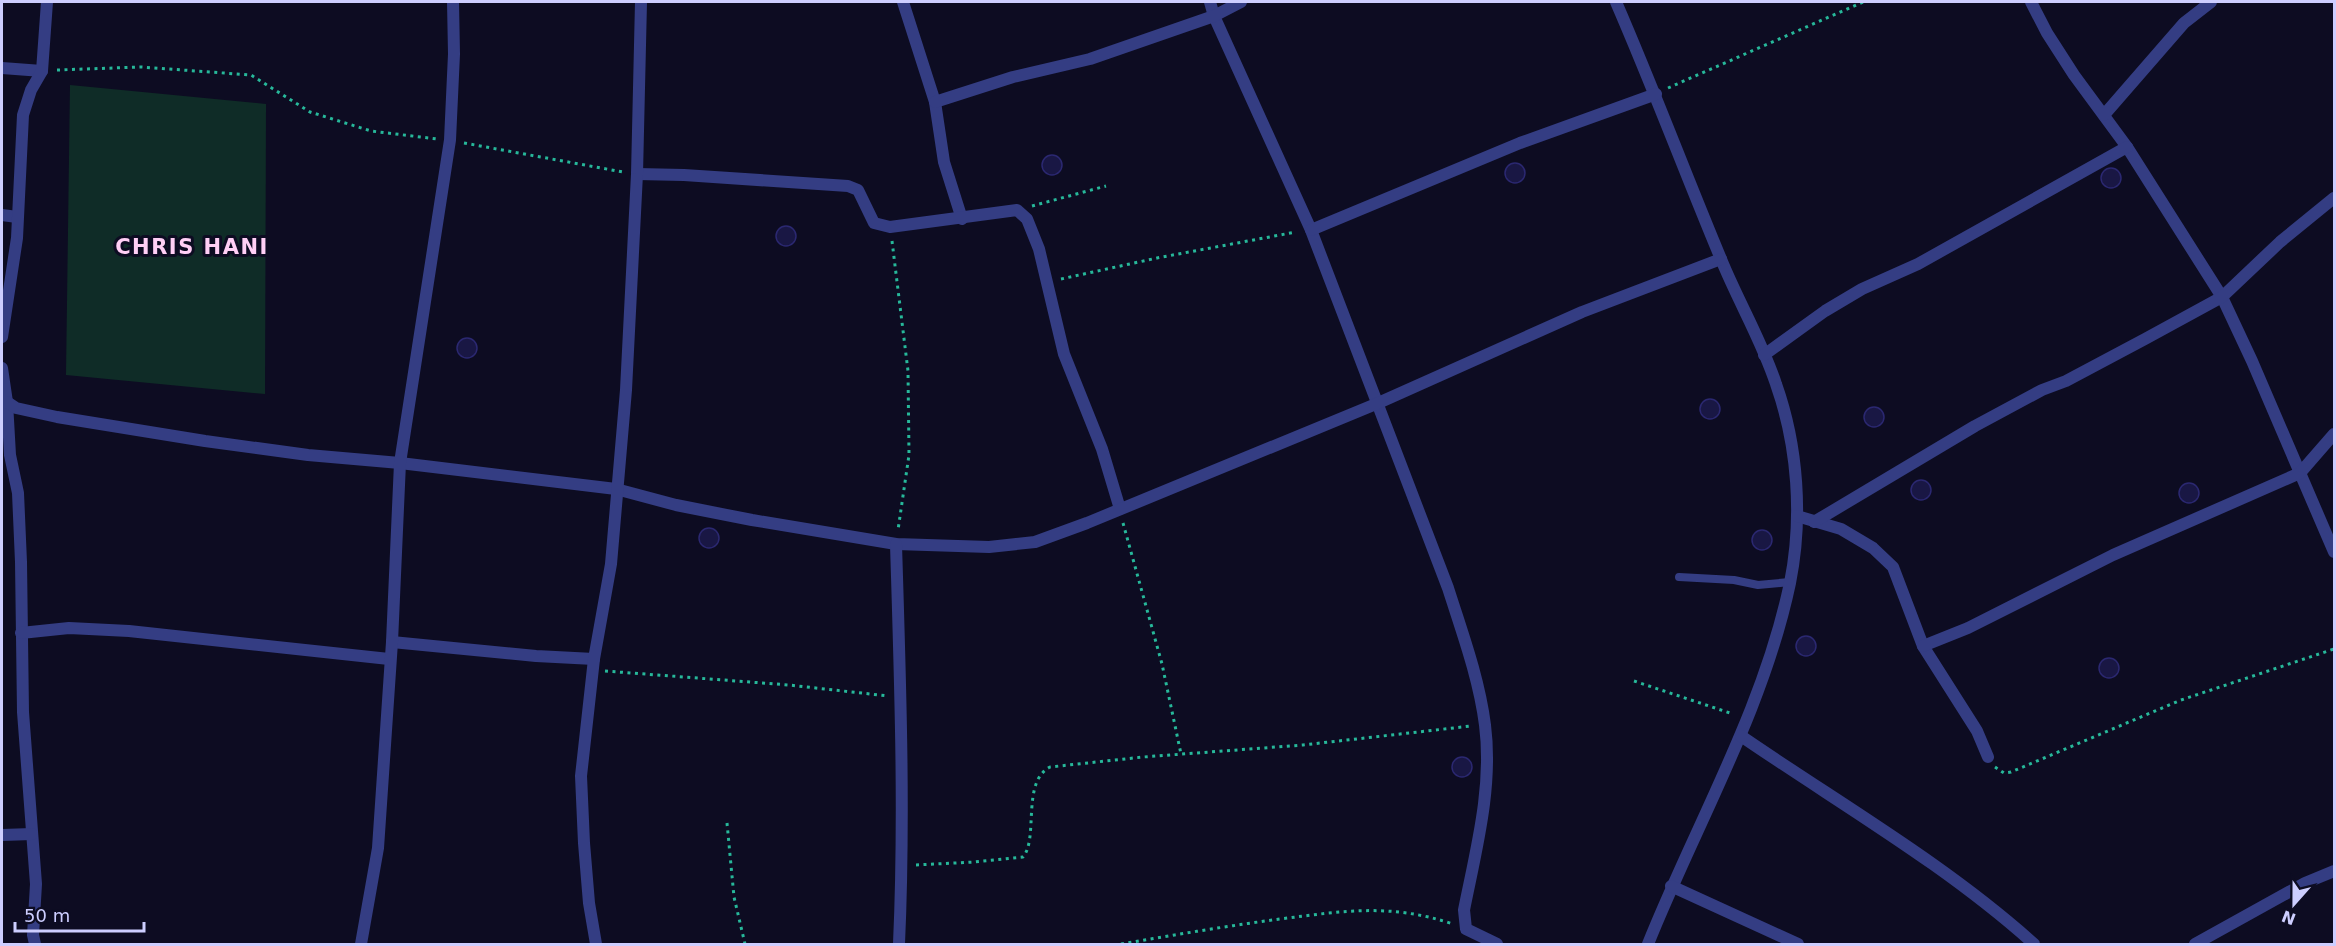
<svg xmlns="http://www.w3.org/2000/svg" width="2336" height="946" viewBox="0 0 2336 946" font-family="'DejaVu Sans',sans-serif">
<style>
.green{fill:#0f2c27}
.building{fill:#191744;stroke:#2b2871;stroke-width:1.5}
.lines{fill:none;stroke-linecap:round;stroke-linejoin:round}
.path{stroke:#27b89a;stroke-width:3;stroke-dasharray:3 4.5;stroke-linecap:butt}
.lane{stroke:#343d83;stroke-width:8}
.street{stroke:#343d83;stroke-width:12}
.labels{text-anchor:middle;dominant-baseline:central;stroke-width:6;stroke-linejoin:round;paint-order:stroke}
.district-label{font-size:21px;font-weight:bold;letter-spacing:1.5px;fill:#ffcff5;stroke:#0d0c22}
</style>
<rect width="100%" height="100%" fill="#0d0c22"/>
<polygon class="green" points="70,85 266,104 265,394 66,375"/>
<g class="building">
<circle cx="1052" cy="165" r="10"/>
<circle cx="1515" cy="173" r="10"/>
<circle cx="2111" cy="178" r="10"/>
<circle cx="786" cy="236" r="10"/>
<circle cx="467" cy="348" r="10"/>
<circle cx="1710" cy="409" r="10"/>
<circle cx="1874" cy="417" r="10"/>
<circle cx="1921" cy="490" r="10"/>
<circle cx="2189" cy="493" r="10"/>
<circle cx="709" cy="538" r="10"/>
<circle cx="1762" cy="540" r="10"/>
<circle cx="1806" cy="646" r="10"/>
<circle cx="2109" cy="668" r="10"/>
<circle cx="1462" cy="767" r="10"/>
</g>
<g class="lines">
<g class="path">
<polyline points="57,70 141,67 251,75 310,112 371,131 437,139"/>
<polyline points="1668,88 1863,2"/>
<polyline points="464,143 623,172"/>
<polyline points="1032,206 1106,186"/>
<polyline points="892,241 908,371 909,455 898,530"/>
<polyline points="1061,279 1157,258 1296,232"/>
<polyline points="1123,523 1162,664 1181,754"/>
<polyline points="605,671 789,685 888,696"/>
<polyline points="1634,681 1733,714"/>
<polyline points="1995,767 2004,773 2011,772 2181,700 2334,649"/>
<polyline points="727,823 734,897 745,944"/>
<path d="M916,865l58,-3 49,-5c16,-19 -2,-75 27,-90l93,-10 160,-12 168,-19"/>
<path d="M1121,944c53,-9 106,-18 159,-25 64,-8 110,-16 173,5"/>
</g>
<polyline class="lane" points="1679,577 1734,580 1758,585 1790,582"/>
<g class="street">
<polyline points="903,2 935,102 944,162 962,219"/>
<path d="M1210,2l4,14 97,214 137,358c14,44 31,90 37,137 8,62 -9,125 -21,185l2,19 31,15"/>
<path d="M1616,2c37,85 69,171 105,257 17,42 41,82 55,125 22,62 27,134 14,199 -27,128 -94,241 -142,361"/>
<polyline points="2031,2 2047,33 2074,75 2127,147 2222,297 2252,361 2334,552"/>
<polyline points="2,68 42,71"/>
<polyline points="935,102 1013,77 1090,59 1214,16 1241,2"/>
<polyline points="2104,115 2184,23 2211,2"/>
<polyline points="637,174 684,175 848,186 858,190 874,223 890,227 1017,210 1027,219 1039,249 1064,354 1102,449 1120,509"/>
<polyline points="2,215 17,217"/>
<polyline points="1311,230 1520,143 1656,94"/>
<polyline points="2,337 17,238 23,115 31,90 42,71 47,2"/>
<polyline points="1764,355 1825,311 1862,289 1918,264 2127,147"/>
<polyline points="2,368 7,402 10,455 18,493 21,562 23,712 36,884 33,935 35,944"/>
<polyline points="2,402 7,402 16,408 57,417 205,441 308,455 400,463 616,489 676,505 752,520 896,544 989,547 1035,542 1087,523 1376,404 1582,312 1721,259"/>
<polyline points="1797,516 1841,529 1873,548 1893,567 1923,646 1977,731 1988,757"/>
<polyline points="1814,522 1975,426 2042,390 2066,381 2145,339 2222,297 2280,242 2334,198"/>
<path d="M896,544c4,133 9,267 3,400"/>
<polyline points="21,633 69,628 129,631 389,659"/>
<polyline points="392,642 536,656 594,659"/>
<polyline points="1923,646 1968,628 2113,555 2300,473 2334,434"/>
<path d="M1741,736c99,68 204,128 293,208"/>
<polyline points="2,835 32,834"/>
<polyline points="1671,886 1798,944"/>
<polyline points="361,944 378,848 392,642 400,463 450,140 454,54 453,2"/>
<polyline points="596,944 589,903 584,843 581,776 594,659 611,564 626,390 637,174 641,2"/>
<polyline points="2195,944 2305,883 2334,871"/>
</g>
</g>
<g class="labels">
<g class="district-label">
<text x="192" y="247">CHRIS HANI</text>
</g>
</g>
<rect width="2336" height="946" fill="none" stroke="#cdceff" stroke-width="6"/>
<g transform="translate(2294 904) rotate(201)" stroke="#0d0c22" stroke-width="4.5" paint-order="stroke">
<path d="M0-4.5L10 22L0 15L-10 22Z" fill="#cdceff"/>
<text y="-9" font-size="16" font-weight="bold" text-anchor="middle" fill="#cdceff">N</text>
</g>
<path d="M15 922v9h129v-9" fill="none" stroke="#cdceff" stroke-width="3"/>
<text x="24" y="922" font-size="18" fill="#cdceff" stroke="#0d0c22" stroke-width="4.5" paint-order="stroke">50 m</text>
</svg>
